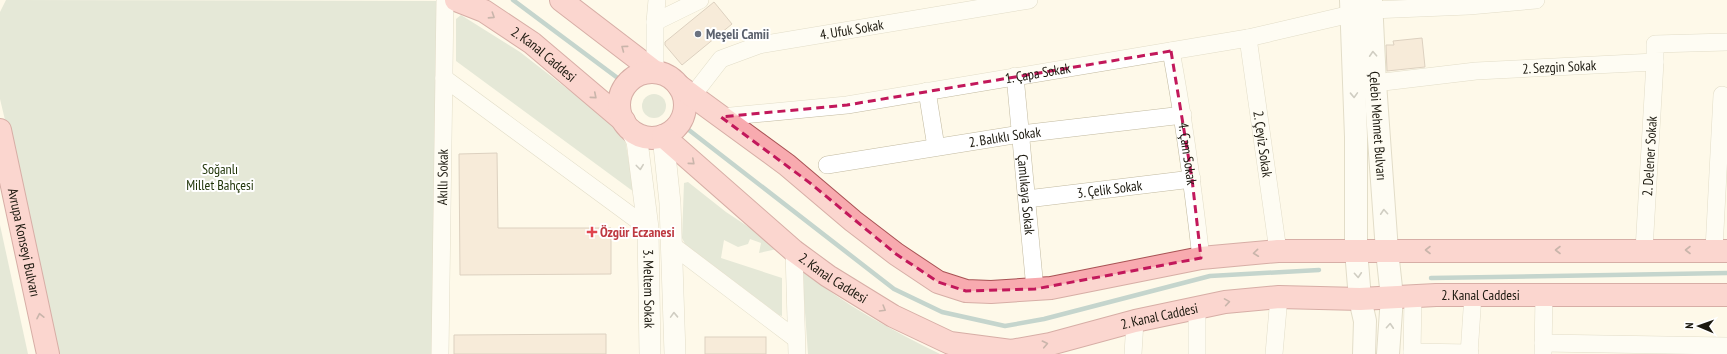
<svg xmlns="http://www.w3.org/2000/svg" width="1727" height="354" viewBox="0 0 1727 354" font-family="'PT Sans Narrow',sans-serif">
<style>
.green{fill:#c8d2c1}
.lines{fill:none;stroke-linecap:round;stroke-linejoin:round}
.stream{stroke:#81a8aa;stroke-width:4.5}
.building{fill:#f0d9c6;stroke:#b59f8d}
.minor-casing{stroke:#c2baa0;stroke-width:18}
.tertiary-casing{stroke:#c2baa0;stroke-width:22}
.secondary-casing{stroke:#c2baa0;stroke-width:24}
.primary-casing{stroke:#a85254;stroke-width:24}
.minor{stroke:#fff;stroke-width:17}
.tertiary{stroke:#fff;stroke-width:21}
.secondary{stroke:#fff;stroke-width:22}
.primary{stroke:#f8aaaf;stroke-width:22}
.oneway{stroke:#8a625f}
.oneway2{stroke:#999893}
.marked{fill:none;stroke:#c2185b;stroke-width:3;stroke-dasharray:8 5;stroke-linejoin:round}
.worship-dot{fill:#6b7280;stroke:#fff;stroke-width:1.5}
.health-dot{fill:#e0444e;stroke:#fff;stroke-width:1.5}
.labels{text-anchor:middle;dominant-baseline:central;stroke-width:4;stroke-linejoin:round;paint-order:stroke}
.street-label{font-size:14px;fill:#1c190f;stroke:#fff}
.worship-label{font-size:14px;font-weight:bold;fill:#5b616d;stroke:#fff;text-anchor:start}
.park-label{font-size:14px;fill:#1e3306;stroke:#fff}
.health-label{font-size:14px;font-weight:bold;fill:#be3a42;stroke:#fff;text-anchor:start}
</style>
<rect width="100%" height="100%" fill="#fef9e9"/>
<g class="green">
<polygon points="6,0 441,1 438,354 56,354 16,166 0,99 0,12"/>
<polygon points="461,15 520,52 624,133 634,192 456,61 456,19"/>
<circle cx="654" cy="106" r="12"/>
<polygon points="688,182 726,212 777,246 777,249 759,253 761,243 750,239 748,244 738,247 724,240 721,258 782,278 782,316 779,315 685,244 682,238 684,183"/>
<polygon points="0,225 28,354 0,354"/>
<path d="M802,270c42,35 90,60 138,84h-132z"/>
</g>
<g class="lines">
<g class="stream">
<polyline points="513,0 619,79"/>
<polyline points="685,127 894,289 942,312 1005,326 1044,319 1210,276 1319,270"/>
<polyline points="1431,278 1727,273"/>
</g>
</g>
<g class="building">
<polygon points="714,2 732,24 682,65 665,45 665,42"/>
<polygon points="1422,38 1425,67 1387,71 1386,45 1394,45 1393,41"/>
<polygon points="497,153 498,228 611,228 611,274 460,275 459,154"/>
<polygon points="606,334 606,354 454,354 454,335"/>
<rect x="705" y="337" width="61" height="17"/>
</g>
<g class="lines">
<g class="minor-casing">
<g id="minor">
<polyline points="1371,10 1469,6 1536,0"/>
<polyline points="655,22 700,0"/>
<path id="s1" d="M1248,38l30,213"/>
<path id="s2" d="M1171,51c13,69 22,137 30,207"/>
<polyline points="655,72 655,22 657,0"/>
<path id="s3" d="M1015,76l20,213"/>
<polyline points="444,78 648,228"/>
<path id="s4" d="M1375,83l101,-12 179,-9v-18l72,-2"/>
<polyline points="927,91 936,147"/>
<path id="s5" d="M693,95l28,-36 38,-14 270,-45"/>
<path id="s6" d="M721,117l126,-12 401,-67 103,-24"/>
<path id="s7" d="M827,165l194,-31 162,-19"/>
<path id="s8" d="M1027,199l165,-20"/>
<polyline points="672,245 796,339"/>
<path id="s9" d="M1644,250l11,-188"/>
<polyline points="1714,250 1722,95"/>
<polyline points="794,251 797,354"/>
<polyline points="1197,308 1197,354"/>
<polyline points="1543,343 1727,346"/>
<polyline points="1412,352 1470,353"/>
<path id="s10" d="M440,354l5,-354"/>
<polyline points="1133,354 1135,321"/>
<polyline points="1274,354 1279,297"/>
<polyline points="1412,354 1413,296"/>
<polyline points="1469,354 1473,295"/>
<polyline points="1543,354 1544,295"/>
</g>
</g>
<g class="tertiary-casing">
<g id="tertiary">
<path id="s11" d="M631,130l6,11 11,87 2,126"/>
<polyline points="663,136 670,203 675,354"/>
</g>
</g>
<g class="secondary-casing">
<g id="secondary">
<polyline points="1351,0 1356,137 1356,250 1360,299 1365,321 1364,354"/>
<path id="s12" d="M1371,0l4,83 12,168 5,46 -4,57"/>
</g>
</g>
<g class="primary-casing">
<g id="primary">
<path id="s13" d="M456,0l28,11 48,32 92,78"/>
<polyline points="561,0 655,72"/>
<circle cx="652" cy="105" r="33"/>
<polyline points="679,86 787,165 853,221 896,254 938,282 966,291 991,292 1051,288 1201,258 1278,251 1727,251"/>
<path id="s14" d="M0,130l48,224"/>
<path id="s15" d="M663,136l131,115 34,25 65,40 57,27 61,8 39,-7 85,-23 90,-19 54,-5 81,2 76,-4h291"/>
</g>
</g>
<use href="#minor" class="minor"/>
<use href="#tertiary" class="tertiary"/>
<use href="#secondary" class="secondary"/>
<use href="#primary" class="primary"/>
</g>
<defs><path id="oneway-chevron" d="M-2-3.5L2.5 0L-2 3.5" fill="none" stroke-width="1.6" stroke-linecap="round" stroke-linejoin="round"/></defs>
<g class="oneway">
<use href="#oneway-chevron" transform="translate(492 16) rotate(33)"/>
<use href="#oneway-chevron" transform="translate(624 48) rotate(-143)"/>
<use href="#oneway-chevron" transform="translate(594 96) rotate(40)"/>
<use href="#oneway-chevron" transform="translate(692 162) rotate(41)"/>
<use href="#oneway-chevron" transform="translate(1428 250) rotate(180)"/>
<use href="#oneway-chevron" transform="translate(1558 250) rotate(180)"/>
<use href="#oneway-chevron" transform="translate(1688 250) rotate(-180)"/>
<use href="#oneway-chevron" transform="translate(1256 253) rotate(174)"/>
<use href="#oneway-chevron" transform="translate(1227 302) rotate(-9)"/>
<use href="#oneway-chevron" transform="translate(883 309) rotate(31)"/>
<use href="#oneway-chevron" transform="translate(40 316) rotate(-102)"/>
<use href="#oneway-chevron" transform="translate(1045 344) rotate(-12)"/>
</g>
<g class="oneway2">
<use href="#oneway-chevron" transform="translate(1373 54) rotate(-93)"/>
<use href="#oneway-chevron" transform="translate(1354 95) rotate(88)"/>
<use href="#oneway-chevron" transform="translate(640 167) rotate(83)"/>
<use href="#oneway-chevron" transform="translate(1384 212) rotate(-94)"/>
<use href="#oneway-chevron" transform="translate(1358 275) rotate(86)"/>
<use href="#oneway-chevron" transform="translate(674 315) rotate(-92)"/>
<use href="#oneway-chevron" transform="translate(1390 326) rotate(-86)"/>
</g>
<path d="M0 0H1727V354H0ZM1171,51l21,128 9,79 -166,31 -69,2 -28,-9 -42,-28 -86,-71 -89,-66 126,-12z" fill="#fef9e9" fill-opacity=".55" fill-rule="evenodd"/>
<path class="marked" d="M1171,51l21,128 9,79 -166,31 -69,2 -28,-9 -42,-28 -86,-71 -89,-66 126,-12z"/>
<circle class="worship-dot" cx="698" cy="34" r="4"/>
<path class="health-dot" d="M590 226h4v4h4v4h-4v4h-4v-4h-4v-4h4z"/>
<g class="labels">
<g class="street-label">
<text stroke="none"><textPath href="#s5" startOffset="180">4. Ufuk Sokak</textPath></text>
<text stroke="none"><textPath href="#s13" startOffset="104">2. Kanal Caddesi</textPath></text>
<text stroke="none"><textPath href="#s4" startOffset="185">2. Sezgin Sokak</textPath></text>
<text stroke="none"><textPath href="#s6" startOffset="320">1. Çapa Sokak</textPath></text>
<text stroke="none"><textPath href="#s12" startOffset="126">Çelebi Mehmet Bulvarı</textPath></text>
<text stroke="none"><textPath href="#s7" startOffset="180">2. Balıklı Sokak</textPath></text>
<text stroke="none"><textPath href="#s1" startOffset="107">2. Çeyiz Sokak</textPath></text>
<text stroke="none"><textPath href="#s2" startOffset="104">4. Çam Sokak</textPath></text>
<text stroke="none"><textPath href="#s9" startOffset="94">2. Delener Sokak</textPath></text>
<text stroke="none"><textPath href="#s10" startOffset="177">Akıllı Sokak</textPath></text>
<text stroke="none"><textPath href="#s8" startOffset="83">3. Çelik Sokak</textPath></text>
<text stroke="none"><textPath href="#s3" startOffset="119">Çamlıkaya Sokak</textPath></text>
<text stroke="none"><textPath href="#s14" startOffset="115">Avrupa Konseyi Bulvarı</textPath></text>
<text stroke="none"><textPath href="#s15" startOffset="222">2. Kanal Caddesi</textPath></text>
<text stroke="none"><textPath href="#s11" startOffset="161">3. Meltem Sokak</textPath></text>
<text stroke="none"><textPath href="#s15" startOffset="893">2. Kanal Caddesi</textPath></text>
<text stroke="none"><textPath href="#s15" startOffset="570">2. Kanal Caddesi</textPath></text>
</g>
<g class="worship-label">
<text x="706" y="34">Meşeli Camii</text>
</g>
<g class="park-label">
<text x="220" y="169">Soğanlı<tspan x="220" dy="16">Millet Bahçesi</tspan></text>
</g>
<g class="health-label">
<text x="600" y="232">Özgür Eczanesi</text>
</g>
</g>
<g transform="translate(1699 326) rotate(272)" stroke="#ffffff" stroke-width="3" paint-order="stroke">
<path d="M0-3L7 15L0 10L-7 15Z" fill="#1c190f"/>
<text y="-6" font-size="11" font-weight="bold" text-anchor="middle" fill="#1c190f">N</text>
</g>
</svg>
